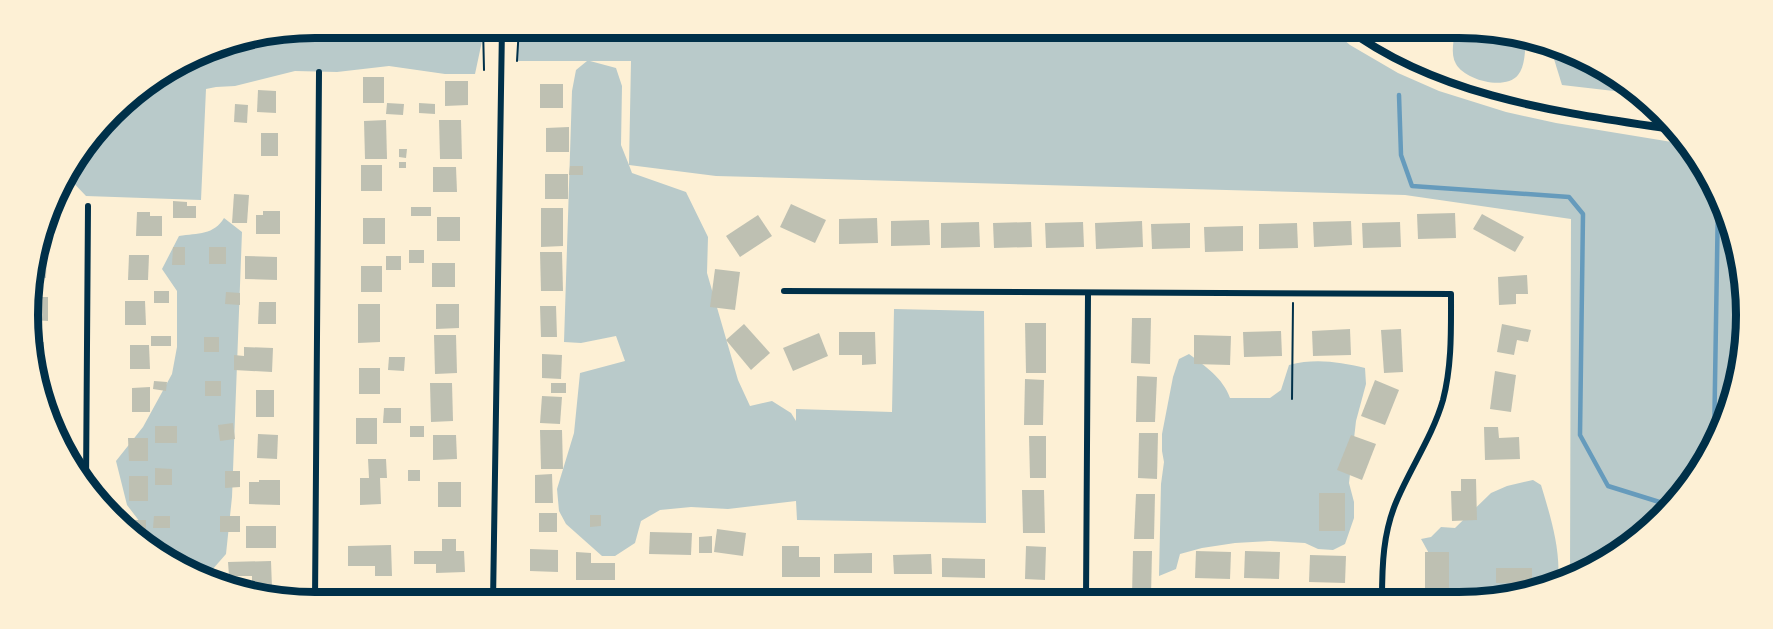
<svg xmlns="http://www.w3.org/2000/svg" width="1773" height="629" viewBox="0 0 1773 629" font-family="'Titillium Web',sans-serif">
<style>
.green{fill:#b9caca;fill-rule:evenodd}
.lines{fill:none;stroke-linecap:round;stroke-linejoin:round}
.stream{stroke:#669bbc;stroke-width:4.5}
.building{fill:#bec0b2}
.path{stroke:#003049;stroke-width:2}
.minor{stroke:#003049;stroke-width:6}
.tertiary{stroke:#003049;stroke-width:8}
.rim{fill:none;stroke:#003049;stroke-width:8}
</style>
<rect width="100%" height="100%" fill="#fdf0d5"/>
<g class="green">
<polygon points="315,27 485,27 475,74 445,74 389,66 337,72 295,71 235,86 216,87 206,89 201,200 86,196 66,175 125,99 205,49"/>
<path d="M519,27h810l21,18 48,28 41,18 67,21 50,11 128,21 23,26 36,107 -7,112 -29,70 -59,71 -63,42 -15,5 1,-358 -166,-24 -689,-19 -87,-11 3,8 54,19 22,45 -1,36 31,107 12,26 22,-5 19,12 5,8v-12l96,3 2,-103 90,2 2,212 -189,-3 -1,-19 -68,8 -37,-2 -31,3 -19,11 -6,22 -20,13h-13l-36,-32 -7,-13 -2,-22 17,-56 6,-60 45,-12 -9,-25 -35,7 -17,-1 8,-251 4,-21 11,-9h-70zM590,61h41l-2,104 -8,-20 1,-59 -6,-18z"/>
<path d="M1456,27l68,9 2,3c-1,11 -1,28 -8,36 -13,16 -53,5 -62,-11 -6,-10 -2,-26 0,-37z"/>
<polygon points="1557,49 1633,86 1640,94 1562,85 1554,59"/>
<path d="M224,218l18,14 -10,265 -6,57 -14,16 -53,-23 -32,-42 -11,-44 27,-34 29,-53 5,-27v-56l-15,-22 17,-33c19,-3 35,-1 45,-18z"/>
<path d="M1189,354c16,12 34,24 41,44h40l11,-8 8,-25c27,-7 50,-3 76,3l1,16 -10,37 -7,62 5,19v16l-9,26 -12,6 -15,-1 -13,-6 -35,-2 -35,2 -33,5 -22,6 -4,15 -17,7 2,-92 3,-22 -2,-11v-17l11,-57 6,-18z"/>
<path d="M1533,480l8,5c9,30 20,64 17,96 -22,7 -83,30 -103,14 -7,-5 -28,-46 -34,-56l10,-2 10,-10 14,1 36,-35 16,-7z"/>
</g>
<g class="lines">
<g class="stream">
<polyline points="1399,28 1399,27"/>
<polyline points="1399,95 1401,155 1412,186 1569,197 1583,214 1580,435 1608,486 1669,505"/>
<polyline points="1714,443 1718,201"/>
</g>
</g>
<g class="building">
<rect x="363" y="77" width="21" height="26"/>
<polygon points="445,81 468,81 468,105 445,106"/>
<rect x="540" y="84" width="23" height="24"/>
<polygon points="258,90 276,91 276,113 257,112"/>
<polygon points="387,103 404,104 403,115 386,114"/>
<polygon points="419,103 435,104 435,114 419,113"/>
<polygon points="235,104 248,105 247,123 234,122"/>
<polygon points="386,120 387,159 365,159 364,121"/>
<polygon points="439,120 461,120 462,159 440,159"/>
<polygon points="569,127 569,152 546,152 546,128"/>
<rect x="261" y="133" width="17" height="23"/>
<polygon points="399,149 407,149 406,158 399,157"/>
<rect x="399" y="162" width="7" height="6"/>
<rect x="361" y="165" width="21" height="26"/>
<polygon points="570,166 583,166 583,175 569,175"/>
<polygon points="433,167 456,167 457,192 433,192"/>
<rect x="545" y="174" width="23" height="25"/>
<polygon points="234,194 249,195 247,223 232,223"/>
<polygon points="173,201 187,202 187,206 196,206 196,218 173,218"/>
<polygon points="791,204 826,220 815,243 780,227"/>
<rect x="411" y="207" width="20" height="9"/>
<polygon points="541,208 563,208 563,246 541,247"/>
<polygon points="263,211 280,211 280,234 256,234 256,215 263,215"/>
<polygon points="137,212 150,212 150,216 162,216 162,236 136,236"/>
<polygon points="1455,213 1456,238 1418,239 1417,214"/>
<polygon points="1482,214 1524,237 1515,252 1473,229"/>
<polygon points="758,215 772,236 740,257 726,236"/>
<rect x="437" y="217" width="23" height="24"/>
<rect x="363" y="218" width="22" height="26"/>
<polygon points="877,218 878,243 839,244 839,219"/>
<polygon points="929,220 930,245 891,246 891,221"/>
<polygon points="1142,221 1143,247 1096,249 1095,223"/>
<polygon points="1351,221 1352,245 1314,247 1313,222"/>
<polygon points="979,222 980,247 941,248 941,223"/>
<polygon points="1031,222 1032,247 994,248 993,223"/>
<polygon points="1083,222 1084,247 1046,248 1045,223"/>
<polygon points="1400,222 1401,247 1363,248 1362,223"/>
<polygon points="1190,223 1190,248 1152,249 1151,224"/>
<polygon points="1297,223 1298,248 1259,249 1259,224"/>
<polygon points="1243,226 1243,251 1205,252 1204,227"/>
<polygon points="173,247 185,247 185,265 172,265"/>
<rect x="209" y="247" width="17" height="17"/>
<rect x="409" y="250" width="15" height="13"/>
<polygon points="37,252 47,253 46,278 30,277"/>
<polygon points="540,252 562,252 563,291 541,291"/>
<polygon points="129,255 149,255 148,280 128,280"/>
<polygon points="245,256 277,257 277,280 245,279"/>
<rect x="386" y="256" width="15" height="14"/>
<rect x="432" y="263" width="23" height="24"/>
<rect x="361" y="266" width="21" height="26"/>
<polygon points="715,269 740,272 735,310 710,307"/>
<polygon points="1527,275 1528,294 1516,294 1516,304 1499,305 1498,277"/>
<rect x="154" y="291" width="15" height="12"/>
<polygon points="226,292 240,293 240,305 225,304"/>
<polygon points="31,297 48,297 48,321 32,320"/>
<polygon points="125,301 145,301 146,325 125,325"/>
<polygon points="259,302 276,302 276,324 258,324"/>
<polygon points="358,304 380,304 380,342 358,343"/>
<polygon points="436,304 459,304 459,328 436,329"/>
<polygon points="540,306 556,306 557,337 541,337"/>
<polygon points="1132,318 1151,318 1150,364 1131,363"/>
<polygon points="1025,323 1046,323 1046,373 1026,373"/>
<polygon points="744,324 770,353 751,370 726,340"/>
<polygon points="1502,324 1531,330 1528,342 1517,340 1514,355 1497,352"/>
<polygon points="1350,329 1351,355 1313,356 1312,331"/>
<polygon points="1401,329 1403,372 1384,373 1381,330"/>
<polygon points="1281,331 1282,356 1244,357 1243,332"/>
<polygon points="839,332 875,332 876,364 862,365 862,355 839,355"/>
<polygon points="819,333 828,356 793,371 783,348"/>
<polygon points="434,335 456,335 457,373 435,374"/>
<polygon points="1194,335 1231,336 1230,365 1194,364"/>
<rect x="151" y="336" width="20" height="10"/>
<rect x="204" y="337" width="15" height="15"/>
<polygon points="34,342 44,342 44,369 35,369"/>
<polygon points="130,345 149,345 150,369 130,369"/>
<polygon points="244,347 273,348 272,372 234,370 234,355 244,356"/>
<polygon points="542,354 562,355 561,379 542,378"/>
<polygon points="389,357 405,357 404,371 388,370"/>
<rect x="359" y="368" width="21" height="26"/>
<polygon points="1495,371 1516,375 1511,412 1490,409"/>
<polygon points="1137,376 1157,377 1155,422 1136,422"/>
<polygon points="1025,379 1044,380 1043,425 1024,425"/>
<polygon points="1375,380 1399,390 1385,425 1361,416"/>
<polygon points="154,381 167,382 166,391 153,389"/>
<rect x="205" y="381" width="16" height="15"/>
<polygon points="430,383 452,383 453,421 431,422"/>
<rect x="551" y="383" width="15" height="10"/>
<polygon points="37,386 43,386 43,401 37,389"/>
<polygon points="150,387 150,412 132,412 132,388"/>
<rect x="256" y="390" width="18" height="27"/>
<polygon points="542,396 562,397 560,424 540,423"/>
<polygon points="384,408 401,408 401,423 383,423"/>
<rect x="356" y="418" width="21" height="26"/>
<polygon points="233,423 235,439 220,441 218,425"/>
<rect x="155" y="426" width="22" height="17"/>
<rect x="410" y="426" width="14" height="11"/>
<polygon points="1484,427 1498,427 1499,438 1519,437 1520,459 1485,460"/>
<polygon points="540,430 562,430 563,469 541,469"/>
<polygon points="1139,433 1158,433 1157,479 1138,478"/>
<polygon points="258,434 278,435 277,459 257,458"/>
<polygon points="433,435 456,435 457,459 433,460"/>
<polygon points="1351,435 1376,444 1362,480 1337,470"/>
<polygon points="1029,436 1046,436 1046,478 1030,478"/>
<polygon points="128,438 148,438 148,461 129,461"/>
<polygon points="368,459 386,459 387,478 380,478 381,504 360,505 360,478 369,478"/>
<polygon points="155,468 172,469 172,485 155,485"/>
<rect x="408" y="470" width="12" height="11"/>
<polygon points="225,471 240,471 240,487 225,488"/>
<polygon points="552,474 553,503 535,503 535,475"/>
<rect x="129" y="476" width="19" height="25"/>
<polygon points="1461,479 1476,479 1477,520 1452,521 1451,491 1461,491"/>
<polygon points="259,480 280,480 280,505 249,504 249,482 259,482"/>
<rect x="438" y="482" width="23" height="25"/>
<polygon points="1022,490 1044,490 1045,533 1023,533"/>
<rect x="1319" y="493" width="26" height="38"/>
<polygon points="1136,494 1155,494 1154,539 1134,539"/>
<rect x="539" y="513" width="18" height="19"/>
<polygon points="590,515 601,515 601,526 590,527"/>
<polygon points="154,516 170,516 170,528 153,528"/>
<rect x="220" y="516" width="20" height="16"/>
<polygon points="128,520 146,520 146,545 128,527"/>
<rect x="246" y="526" width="30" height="22"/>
<polygon points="717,529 746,533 743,556 714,552"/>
<polygon points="650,532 692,533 691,555 649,554"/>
<polygon points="712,536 712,553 699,553 699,537"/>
<polygon points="442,539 456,539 456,551 464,551 465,572 436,573 436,564 414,564 414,551 442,551"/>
<polygon points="391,545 392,576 375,576 375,566 348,566 348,546"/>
<polygon points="782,546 799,546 799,557 820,557 820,577 782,577"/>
<polygon points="1026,546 1046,547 1045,580 1025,579"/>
<polygon points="530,549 558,550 558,572 530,571"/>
<polygon points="1133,551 1152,551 1151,596 1132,596"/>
<polygon points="1196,551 1231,552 1230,579 1195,578"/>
<polygon points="1245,551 1280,552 1279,579 1244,578"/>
<polygon points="576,552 591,553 591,563 615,563 615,580 576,580"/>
<rect x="1425" y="552" width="24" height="46"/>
<polygon points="872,553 872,573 834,573 834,554"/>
<polygon points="931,554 932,574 894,574 893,555"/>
<polygon points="1310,555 1346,556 1345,583 1309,582"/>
<polygon points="942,558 985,559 985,578 942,577"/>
<polygon points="271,561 272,588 252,589 252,576 229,576 228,562"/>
<polygon points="1496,568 1532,568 1532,584 1496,583"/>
</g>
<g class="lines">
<g class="path">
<polyline points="483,27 484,70"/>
<polyline points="517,61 519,27"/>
<polyline points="1292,399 1293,303"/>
</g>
<g class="minor">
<path d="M784,291l667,3c0,36 1,71 -8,106 -10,35 -32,67 -46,100 -14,32 -15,65 -15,100"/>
<polyline points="86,485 88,206"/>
<polyline points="1086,600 1088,294"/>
<polyline points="315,602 319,72"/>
<polyline points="493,602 502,27"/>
</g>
<path class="tertiary" d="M1345,27c93,70 214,85 326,102"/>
</g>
<path d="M0 0H1773V629H0ZM315 38H1459A277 277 0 0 1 1736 315V315A277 277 0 0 1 1459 592H315A277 277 0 0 1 38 315V315A277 277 0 0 1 315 38Z" fill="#fdf0d5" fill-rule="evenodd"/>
<path class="rim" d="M315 38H1459A277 277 0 0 1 1736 315V315A277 277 0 0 1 1459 592H315A277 277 0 0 1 38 315V315A277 277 0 0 1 315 38Z"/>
</svg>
